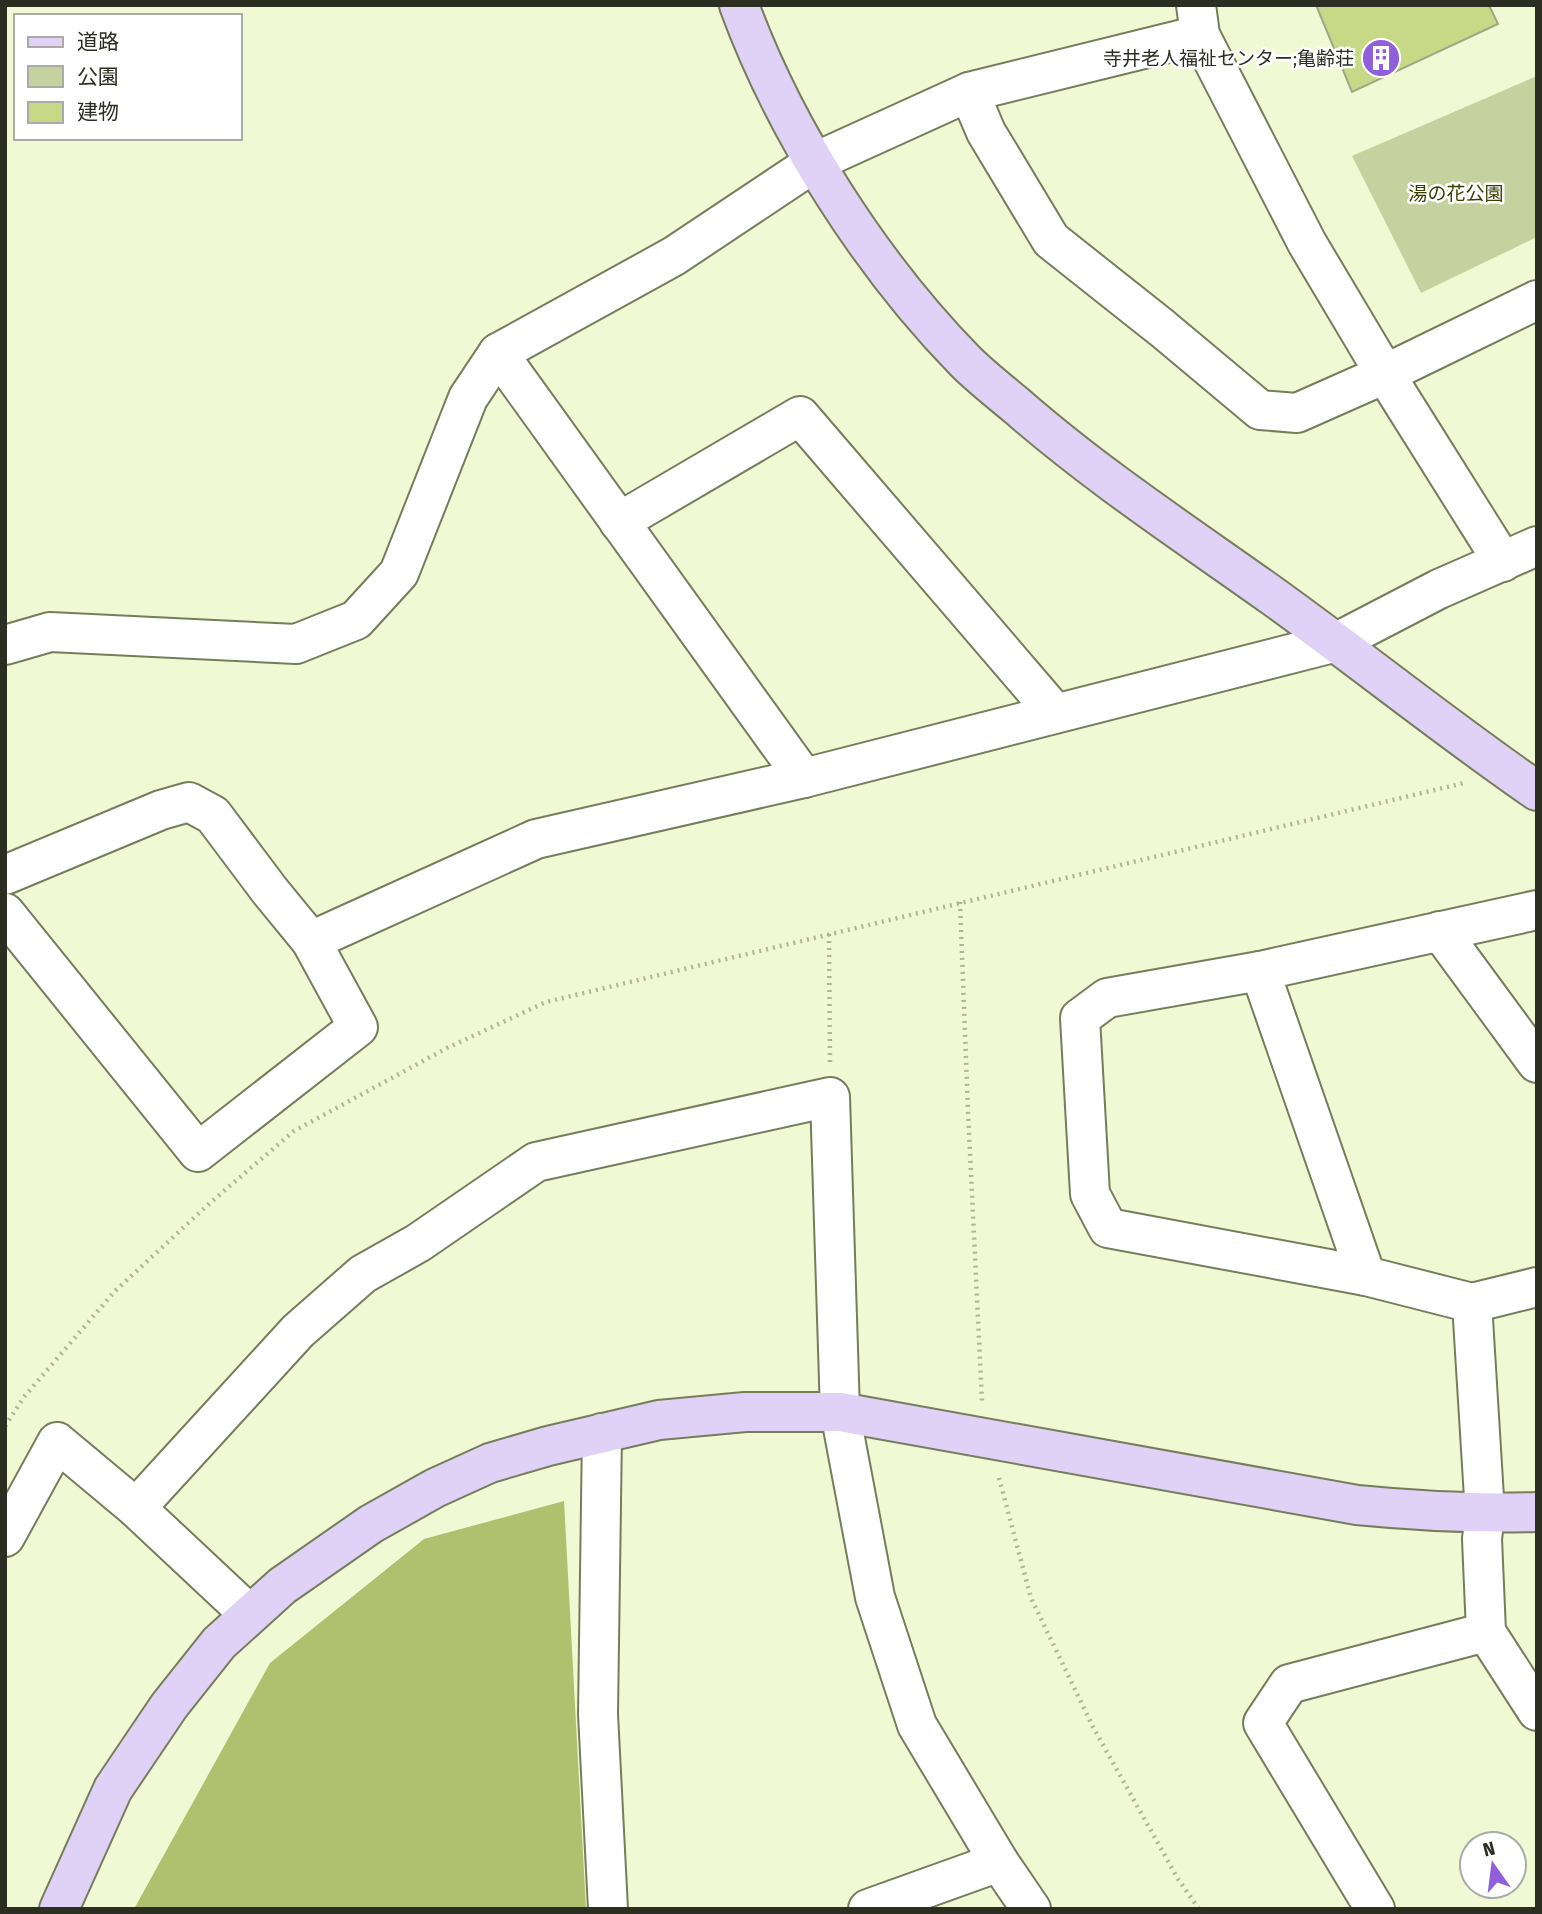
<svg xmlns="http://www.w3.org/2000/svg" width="1542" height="1914" viewBox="0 0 1542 1914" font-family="'Fira Sans Condensed','Noto Sans JP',sans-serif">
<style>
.green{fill:#c5d19f}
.forest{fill:#afc06e}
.building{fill:#c7d986;stroke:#9fa785;stroke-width:2}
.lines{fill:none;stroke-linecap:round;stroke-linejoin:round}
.street-casing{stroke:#757d5c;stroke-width:42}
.secondary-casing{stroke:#757d5c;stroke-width:42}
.path{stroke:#aeb598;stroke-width:4.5;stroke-dasharray:2 5;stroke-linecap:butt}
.street{stroke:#fff;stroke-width:38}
.secondary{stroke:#e0d2f6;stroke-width:38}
.labels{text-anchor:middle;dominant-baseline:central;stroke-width:5;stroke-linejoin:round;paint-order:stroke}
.poi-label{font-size:19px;fill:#2b2e21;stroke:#fff;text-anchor:end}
.park-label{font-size:19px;fill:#363f00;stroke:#fff}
</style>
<rect width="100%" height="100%" fill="#f0f9d4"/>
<polygon class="green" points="1537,76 1537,237 1421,293 1352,156"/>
<polygon class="forest" points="564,1501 586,1909 134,1909 270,1663 424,1539"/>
<polygon class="building" points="1316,5 1489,5 1498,24 1352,92"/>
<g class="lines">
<g class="street-casing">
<g id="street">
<polyline points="1196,5 1200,35 1307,243 1385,374 1503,562"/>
<polyline points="969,92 986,132 1051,240 1162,328 1260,410 1297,413 1385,374 1537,300"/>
<polyline points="498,353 804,778"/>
<polyline points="619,522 800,416 1054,712"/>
<polyline points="5,645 50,632 296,644 356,620 399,573 468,398 498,353 674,256 815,162 969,92 1200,35"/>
<polyline points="5,875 161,810 189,802 213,815 270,891 311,941 536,839 804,778 1337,642 1439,589 1537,546"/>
<polyline points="1537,910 1260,971 1366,1276 1472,1303 1485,1514 1482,1539 1486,1632 1537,1711"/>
<polyline points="5,913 198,1152 358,1027 311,941"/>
<polyline points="1440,931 1537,1063"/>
<polyline points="1260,971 1107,998 1080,1018 1090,1194 1108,1228 1366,1276"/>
<polyline points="1472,1303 1537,1287"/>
<polyline points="602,1433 598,1714 608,1909"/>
<polyline points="136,1508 298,1331 363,1274 418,1243 536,1162 830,1097 840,1412 875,1597 917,1725 999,1862 1031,1909"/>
<polyline points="5,1537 57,1442 136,1508 249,1614"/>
<polyline points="868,1909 999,1862"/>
<polyline points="1375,1909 1263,1723 1289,1684 1486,1632"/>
</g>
</g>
<g class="secondary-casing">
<g id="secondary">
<path d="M739,5c46,126 132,260 226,356 16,16 34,30 52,45 80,70 170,129 257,191 89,64 173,132 263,194"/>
<path d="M59,1909l54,-120 56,-83 50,-63 63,-57 89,-62 64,-36 55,-25 58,-17 111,-26 86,-8h95l517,93c61,6 119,9 180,7"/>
</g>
</g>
<g class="path">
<polyline points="960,902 968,1111 982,1401"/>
<polyline points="829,934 830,1063"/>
<polyline points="5,1426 24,1397 115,1291 211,1202 294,1131 447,1048 546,1002 1464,783"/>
<polyline points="999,1478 1031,1598 1093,1727 1178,1879 1199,1909"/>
</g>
<use href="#street" class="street"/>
<use href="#secondary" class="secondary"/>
</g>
<defs>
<g id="building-disc" transform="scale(2.0125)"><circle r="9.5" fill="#8f60da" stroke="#fff"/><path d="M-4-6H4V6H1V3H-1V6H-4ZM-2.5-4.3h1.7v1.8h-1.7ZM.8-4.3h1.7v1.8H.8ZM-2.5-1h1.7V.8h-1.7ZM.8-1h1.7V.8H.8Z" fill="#fff"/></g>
</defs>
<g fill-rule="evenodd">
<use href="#building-disc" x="1381" y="58"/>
</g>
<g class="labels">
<g class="poi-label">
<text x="1354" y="58">寺井老人福祉センター;亀齢荘</text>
</g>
<g class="park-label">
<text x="1456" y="193">湯の花公園</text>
</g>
</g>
<rect width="1542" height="1914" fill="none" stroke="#2b2e21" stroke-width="14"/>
<rect x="14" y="14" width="228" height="126" fill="#ffffff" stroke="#aaaba6" stroke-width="2"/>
<rect x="28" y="37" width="35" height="10" fill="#e0d2f6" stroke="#aaaba6" stroke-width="2"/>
<text x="77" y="49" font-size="21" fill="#2b2e21">道路</text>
<rect x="28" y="66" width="35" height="21" fill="#c5d19f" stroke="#aaaba6" stroke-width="2"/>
<text x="77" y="84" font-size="21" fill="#2b2e21">公園</text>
<rect x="28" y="102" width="35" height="21" fill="#c7d986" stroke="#aaaba6" stroke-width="2"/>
<text x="77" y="119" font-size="21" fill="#2b2e21">建物</text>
<g transform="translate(1493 1865) rotate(346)"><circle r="33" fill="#ffffff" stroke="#aaaba6" stroke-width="2"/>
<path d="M0-5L12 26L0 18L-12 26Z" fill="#8f60da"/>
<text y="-10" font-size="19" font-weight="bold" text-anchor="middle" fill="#2b2e21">N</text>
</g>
</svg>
